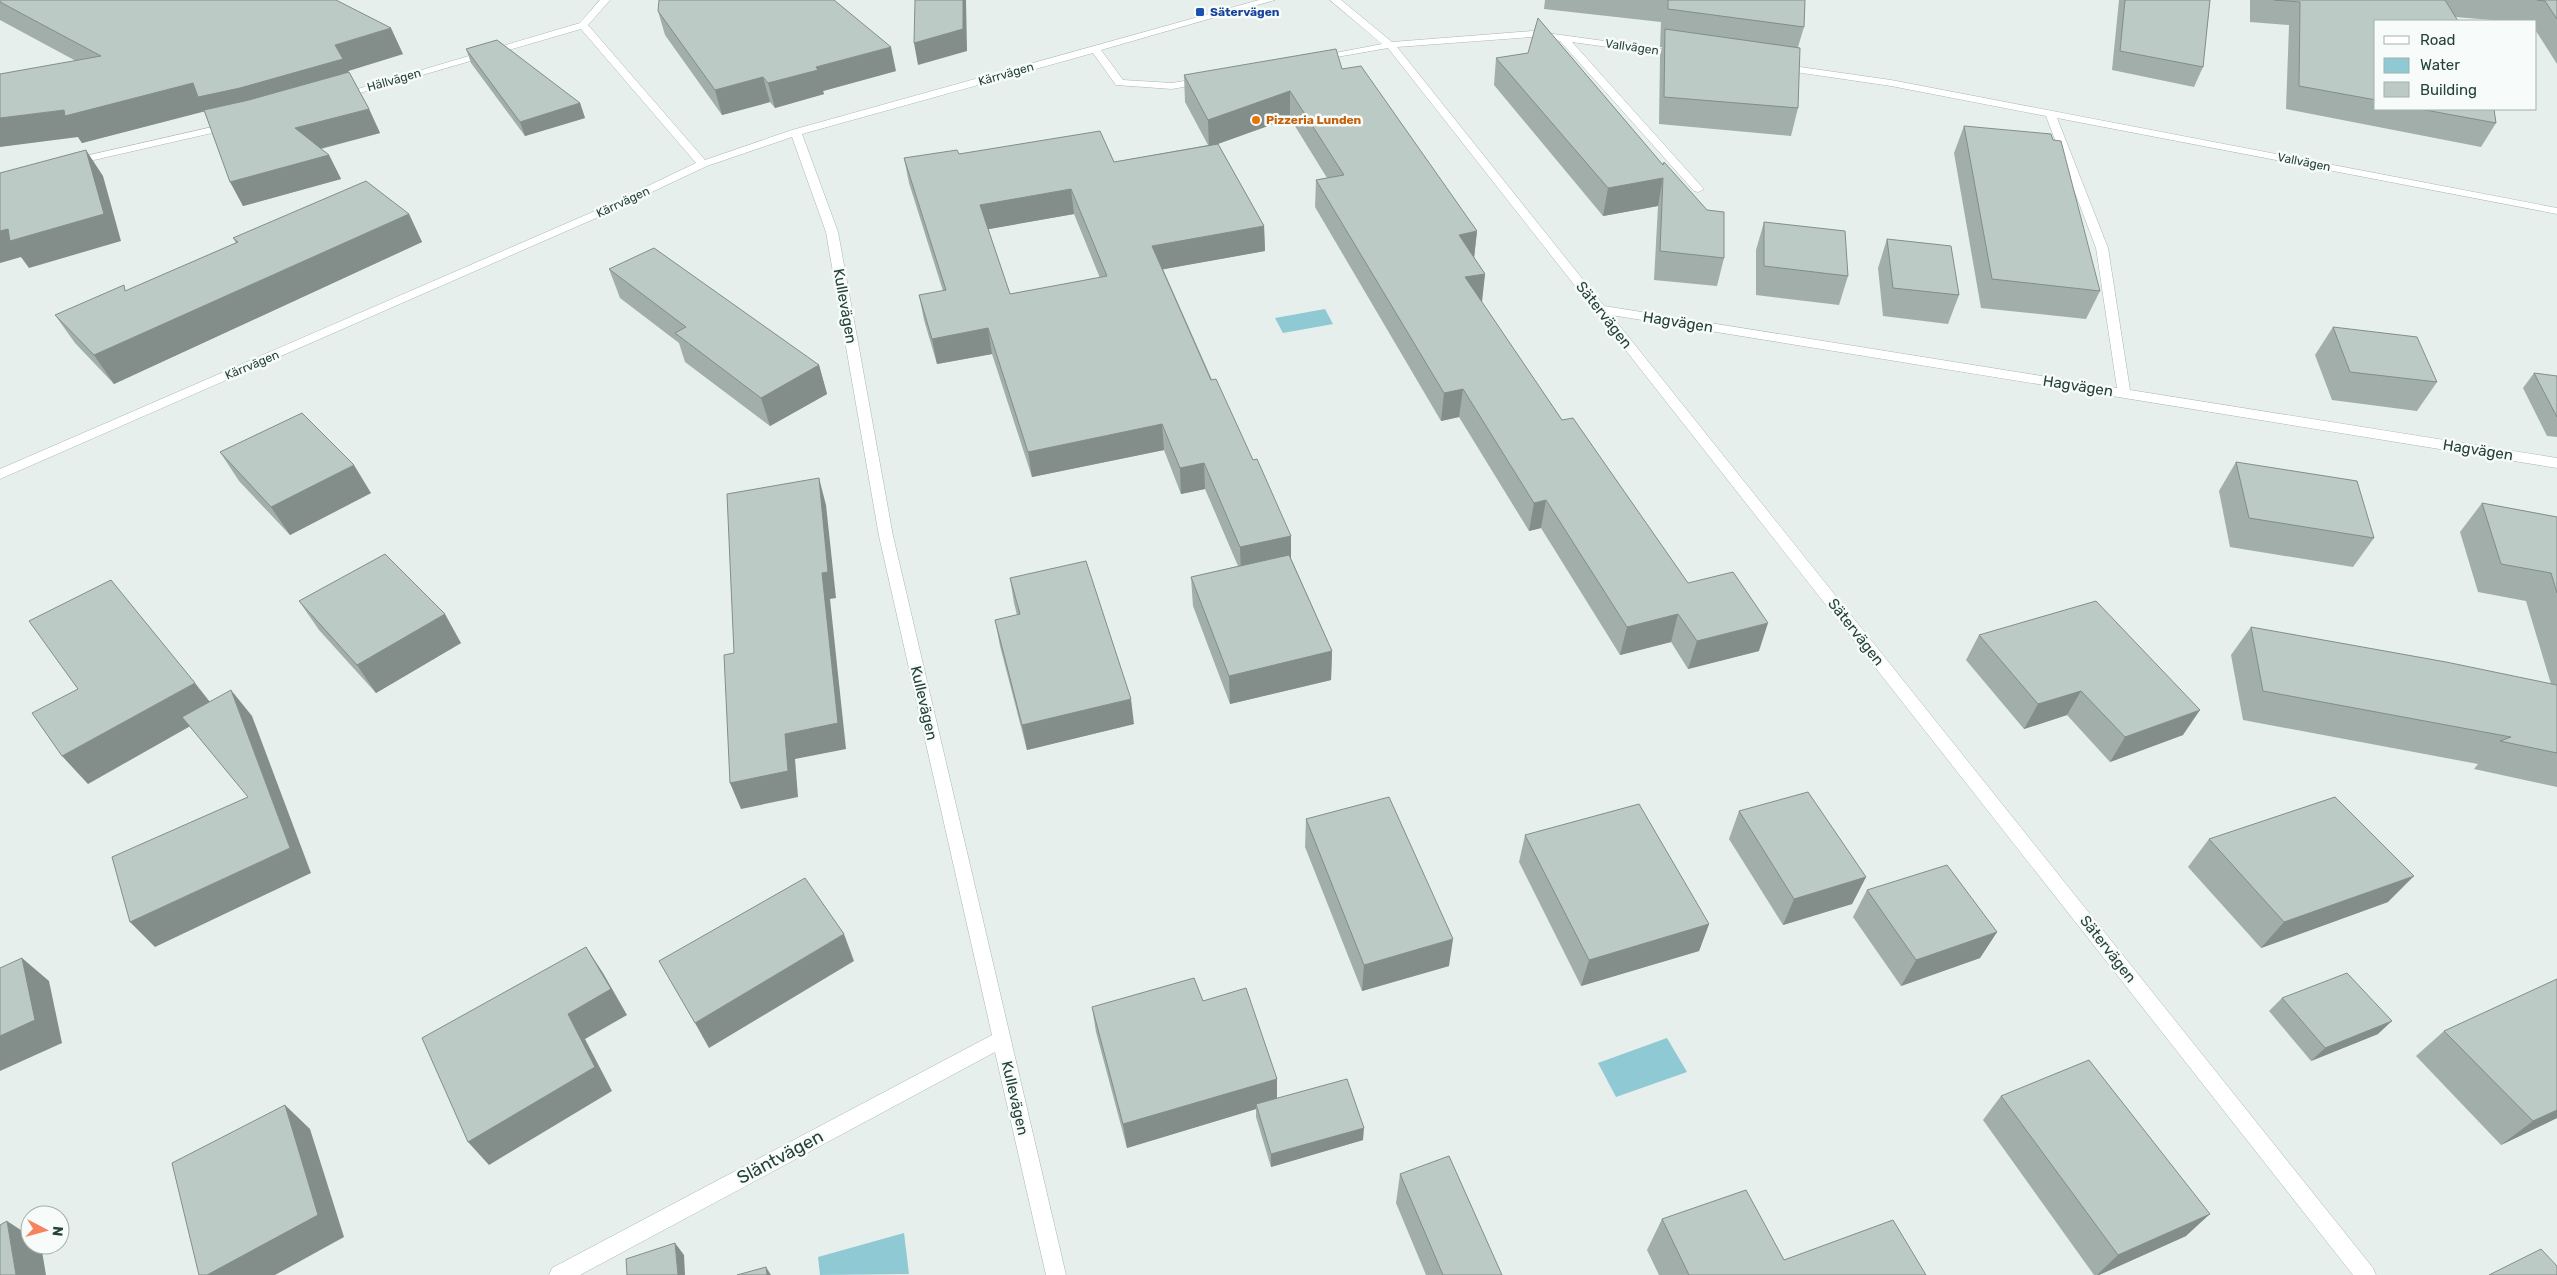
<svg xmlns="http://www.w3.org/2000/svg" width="2557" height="1275" viewBox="0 0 2557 1275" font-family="Rubik,sans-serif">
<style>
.water{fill:#8ec9d4}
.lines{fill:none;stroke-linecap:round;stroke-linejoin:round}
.minor-casing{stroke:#a8b8b2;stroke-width:1}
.minor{fill:#fff;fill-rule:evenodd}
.wall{fill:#a1aea9;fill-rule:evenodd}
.shaded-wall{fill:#838d89}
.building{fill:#bbcac4;stroke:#838d89;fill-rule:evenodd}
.transit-dot{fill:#1a4fb4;stroke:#f7fbf9;stroke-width:2}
.food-dot{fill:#e8710a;stroke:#f7fbf9;stroke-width:2}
.labels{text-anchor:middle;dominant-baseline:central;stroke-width:5;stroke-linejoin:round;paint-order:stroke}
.far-transit-label{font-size:12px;font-weight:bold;fill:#164399;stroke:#f7fbf9;text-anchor:start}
.far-street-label{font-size:12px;fill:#24423a;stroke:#f7fbf9}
.far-food-label{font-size:12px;font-weight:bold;fill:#c56008;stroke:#f7fbf9;text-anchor:start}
.street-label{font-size:15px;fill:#24423a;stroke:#f7fbf9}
.near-street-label{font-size:18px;fill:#24423a;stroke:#f7fbf9}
</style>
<rect width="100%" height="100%" fill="#e6efeb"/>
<g class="water">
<polygon points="1325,309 1333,324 1283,333 1275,318"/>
<polygon points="1667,1038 1687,1072 1616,1097 1598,1063"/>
<polygon points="904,1233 909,1274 820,1275 818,1257"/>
</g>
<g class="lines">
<g class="minor-casing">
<g id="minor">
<polygon points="600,0 610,0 588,25 705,160 792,130 1259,0 1275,0 1101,50 1123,80 1172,83 1202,78 1207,81 1206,83 1172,89 1116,85 1093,53 802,134 838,232 893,536 1066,1275 1046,1275 995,1052 580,1275 549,1275 552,1268 992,1035 879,536 826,232 792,137 707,166 603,215 0,479 0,469 595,211 696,163 581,29 343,98 334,96 580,23"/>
<polygon points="1330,0 1341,0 1392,42 1532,31 1684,52 1685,54 1680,57 1572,42 1702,187 1704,189 1698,192 1694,191 1560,41 1532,37 1397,47 1604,306 2117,388 2096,248 2046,116 1891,86 1775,69 1775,65 1779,64 1891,80 2557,208 2557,214 2057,118 2108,248 2130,390 2557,458 2557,468 1611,315 2373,1268 2376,1275 2353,1275 1388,48 1314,61 1314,57 1382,44"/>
<polygon points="230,123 235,126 234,128 72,165 67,162 72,159"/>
</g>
</g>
<use href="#minor" class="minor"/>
</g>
<g class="wall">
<polygon points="0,0 403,54 348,71 369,109 380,133 321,149 329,155 341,179 243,206 204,111 82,143 78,137 76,61 0,20"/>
<polygon points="1545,0 1805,0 1804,27 1798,47 1798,108 1791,136 1659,124 1660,56 1662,47 1660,47 1661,22 1544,9"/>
<polygon points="2119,0 2210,0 2203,67 2194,87 2112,70"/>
<polygon points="2250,0 2557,0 2557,64 2536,31 2536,21 2505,21 2455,17 2376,21 2376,109 2494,109 2496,123 2481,147 2286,109 2289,25 2250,22"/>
<polygon points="658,11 896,71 823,91 824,94 775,108 770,102 722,115 665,35"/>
<polygon points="466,49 580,103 585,118 525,136 471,63"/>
<polygon points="1496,58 1663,164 1707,210 1724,258 1717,286 1654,280 1658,206 1603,216 1494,85"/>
<path d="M1342,69l135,162 -3,26 11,17 -4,28 81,118 126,163 71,68 -71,18 -17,-27 -51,13 -79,-127 -12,3 -70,-114 -18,4 -126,-214 1,-27 11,-2 -37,-60 -72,26 46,82 1,25 -102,18 169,382 -1,29 -101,24 -37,-98 -2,-29 47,-11 -33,-77 -24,5 -17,-44 -132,27 -40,-123 -55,10 -13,-44 -5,-25 24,-4 -34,-108 -5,-25 55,-4 155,8 94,-17 -23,-43 -1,-27zM1074,214l26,64 -90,16 -22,-65z"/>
<polygon points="1964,126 2100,291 2086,319 1981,308 1954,153"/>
<polygon points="409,214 422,242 114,384 75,343 55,315 127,291 236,243 233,238"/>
<polygon points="1764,222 1848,276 1839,305 1756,295 1756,250"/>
<polygon points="1887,239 1959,295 1948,324 1883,316 1878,268"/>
<polygon points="609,269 819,365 827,394 770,426 685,362 679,343 620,298"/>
<polygon points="2333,327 2437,382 2417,411 2332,400 2315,355"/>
<polygon points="2534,373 2557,376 2557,437 2547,436 2523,388"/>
<polygon points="220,452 371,493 290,535 239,481"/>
<polygon points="2236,462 2374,538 2353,567 2230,547 2219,491"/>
<polygon points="2482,503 2557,517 2557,787 2474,769 2478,764 2243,720 2231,655 2251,627 2551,684 2526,601 2478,592 2460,532"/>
<polygon points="1010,578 1134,724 1027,750 1000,646 995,620 1017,615 1014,603"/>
<polygon points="299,601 461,643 376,693 319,630"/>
<polygon points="1979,635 2183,735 2110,762 2067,715 2024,729 1966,660"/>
<polygon points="1739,811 1866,877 1852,904 1783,925 1729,839"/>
<polygon points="1306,819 1449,966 1362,991 1305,847"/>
<polygon points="1525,835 1709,924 1699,951 1581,986 1519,862"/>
<polygon points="2209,839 2388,902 2261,948 2188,867"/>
<polygon points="1867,890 1997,932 1980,958 1901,986 1853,917"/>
<polygon points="2282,998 2378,1034 2311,1061 2269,1011"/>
<polygon points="1203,1001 1277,1079 1277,1098 1363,1140 1271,1167 1256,1117 1256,1109 1127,1148 1096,1032 1092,1007"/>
<polygon points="2444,1031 2557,1118 2501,1145 2416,1056"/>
<polygon points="2001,1096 2186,1236 2099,1275 2094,1275 1983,1120"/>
<polygon points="1400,1174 1502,1275 1426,1275 1396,1203"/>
<polygon points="1662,1219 1784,1260 1926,1275 1659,1275 1647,1250"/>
</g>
<g class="shaded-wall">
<polygon points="963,0 966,0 967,51 918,65 914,43"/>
<polygon points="391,28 403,54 348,71 355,86 206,111 82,143 78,137 0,147 0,118 64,110 335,45"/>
<polygon points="891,47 896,71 823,91 824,94 775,108 768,83 816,67"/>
<polygon points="763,77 770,102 722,115 715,90"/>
<polygon points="1290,91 1290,118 1209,147 1208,120"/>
<polygon points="580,103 585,118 525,136 520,122"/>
<polygon points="369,109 380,133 307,152 295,128"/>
<polygon points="86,150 103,176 121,241 29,268 21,257 0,263 0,231"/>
<polygon points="329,155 341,179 243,206 230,182"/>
<polygon points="1663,178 1658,206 1603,216 1608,188"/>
<polygon points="1071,189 1074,214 984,230 980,205"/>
<polygon points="409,214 422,242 114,384 94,355"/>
<polygon points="1264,226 1265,251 1154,271 1152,246"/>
<polygon points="1477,231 1474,259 1459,235"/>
<polygon points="1485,274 1482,302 1462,305 1465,277"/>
<polygon points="988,328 992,354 937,364 932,339"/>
<polygon points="819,365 827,394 770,426 761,398"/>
<polygon points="1463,389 1459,417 1441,421 1444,393"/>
<polygon points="1162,424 1164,450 1032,477 1028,452"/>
<polygon points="1204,463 1205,489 1181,494 1180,468"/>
<polygon points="354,465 371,493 290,535 271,507"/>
<polygon points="819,478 826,505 836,598 830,599 846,749 795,759 798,797 741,809 730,783 785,734 822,573"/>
<polygon points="1546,500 1541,528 1529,531 1534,503"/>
<polygon points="1291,536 1291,562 1241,573 1240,547"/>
<polygon points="445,614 461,643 376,693 357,665"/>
<polygon points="1678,614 1671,642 1620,655 1627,627"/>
<polygon points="1768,623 1759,651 1688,669 1697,641"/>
<polygon points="1332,651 1331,680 1230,704 1229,676"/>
<polygon points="195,683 217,711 88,784 62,756"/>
<polygon points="231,690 252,716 311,873 155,947 130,922 290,848"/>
<polygon points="2081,691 2067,715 2024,729 2038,704"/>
<polygon points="1131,699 1134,724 1027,750 1022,725"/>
<polygon points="2200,710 2183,735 2110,762 2125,737"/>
<polygon points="2414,876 2388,902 2261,948 2284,922"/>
<polygon points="1866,877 1852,904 1783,925 1794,899"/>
<polygon points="1709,924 1699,951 1581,986 1589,960"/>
<polygon points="1997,932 1980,958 1901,986 1916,960"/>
<polygon points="844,934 854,961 709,1048 695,1023"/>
<polygon points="1453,939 1449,966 1362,991 1364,965"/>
<polygon points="586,947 603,973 627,1015 585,1039 612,1091 489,1165 468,1142 568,1014"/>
<polygon points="22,958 49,981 62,1043 0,1071 0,1036"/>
<polygon points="2392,1021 2378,1034 2311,1061 2325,1048"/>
<polygon points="1277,1079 1277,1103 1256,1104 1256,1109 1127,1148 1123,1124"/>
<polygon points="285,1105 310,1129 344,1237 275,1275 207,1275"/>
<polygon points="2557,1110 2557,1118 2501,1145 2533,1121"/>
<polygon points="1364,1128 1363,1140 1271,1167 1271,1154"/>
<polygon points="2210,1214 2186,1236 2099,1275 2097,1275 2118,1255"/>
<polygon points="7,1221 30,1236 30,1245 41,1245 46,1275 16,1275"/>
<polygon points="675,1243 684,1255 685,1275 678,1275"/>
<polygon points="766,1267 771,1275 767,1275"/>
</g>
<g class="building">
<polygon points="0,0 336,0 391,28 335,45 343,59 240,88 198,97 193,83 65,116 64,110 0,118 0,74 101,56 0,2"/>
<polygon points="659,0 834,0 891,47 816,67 818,70 768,83 763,77 715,90 658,11"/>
<polygon points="915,0 963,0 963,29 914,43"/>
<polygon points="1668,0 1805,0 1804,27 1668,9"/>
<polygon points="2125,0 2210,0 2203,67 2120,51"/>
<polygon points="2274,0 2445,0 2458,21 2376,21 2376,100 2299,86 2300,2"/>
<polygon points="2537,0 2557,0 2557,19 2545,1"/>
<polygon points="1538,18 1663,165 1664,162 1707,210 1724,212 1724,258 1660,251 1663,178 1608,188 1496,58 1528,53"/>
<polygon points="1665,29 1800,48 1798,108 1664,97"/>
<polygon points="497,40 580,103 520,122 466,49"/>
<polygon points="1336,49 1342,69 1361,66 1477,231 1459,235 1485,274 1465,277 1562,420 1573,418 1688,583 1733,572 1768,623 1697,641 1678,614 1627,627 1546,500 1534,503 1463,389 1444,393 1316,180 1344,175 1290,91 1208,120 1184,75"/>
<polygon points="349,72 369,109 295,128 329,155 230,182 204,110 249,100"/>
<polygon points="2420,109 2494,109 2496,123"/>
<polygon points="1964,126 2051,134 2053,140 2061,141 2100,291 1992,279"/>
<path d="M1100,131l14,31 104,-18 46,82 -112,20 59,134 5,-1 37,81 4,-1 34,77 -51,11 -36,-84 -24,5 -18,-44 -134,28 -40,-124 -56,11 -13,-44 27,-5 -42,-132 53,-8 2,4zM1071,189l36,87 -97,18 -30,-89z"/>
<polygon points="86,150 104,214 10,241 8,229 0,231 0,173"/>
<polygon points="366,181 409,214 94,355 55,315 124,285 125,291 238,242 233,238"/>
<polygon points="1764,222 1845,231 1848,276 1764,266"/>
<polygon points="1887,239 1951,246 1959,295 1893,288"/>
<polygon points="654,248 819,365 761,398 675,333 686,327 609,269"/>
<polygon points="2333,327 2417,337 2437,382 2350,372"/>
<polygon points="2534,373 2557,376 2557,417"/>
<polygon points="302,413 354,465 271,507 220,452"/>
<polygon points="2236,462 2357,481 2374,538 2249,518"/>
<polygon points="819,478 828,572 822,573 838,723 785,734 788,771 730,783 724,655 734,653 727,494"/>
<polygon points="2482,503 2557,517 2557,593 2551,573 2501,564"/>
<polygon points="385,554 445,614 357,665 299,601"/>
<polygon points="1289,555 1332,651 1229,676 1191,577"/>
<polygon points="1086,561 1131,699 1022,725 995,620 1020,614 1010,578"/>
<polygon points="111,580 195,683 62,756 32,713 78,689 29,621"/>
<polygon points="2096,601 2200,710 2125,737 2081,691 2038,704 1979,635"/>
<polygon points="2251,627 2446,662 2557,685 2557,753 2500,741 2511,737 2263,691"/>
<polygon points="231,690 290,848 130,922 112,857 248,797 182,717"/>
<polygon points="1808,792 1866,877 1794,899 1739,811"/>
<polygon points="1389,797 1453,939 1364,965 1306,819"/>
<polygon points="2335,797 2414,876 2284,922 2209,839"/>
<polygon points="1639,804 1709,924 1589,960 1525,835"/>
<polygon points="1947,865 1997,932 1916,960 1867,890"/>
<polygon points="805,878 844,934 695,1023 659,961"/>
<polygon points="586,947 611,989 568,1014 595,1067 468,1142 422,1038"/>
<polygon points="22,958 35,1020 0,1036 0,968"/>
<polygon points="2347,973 2392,1021 2325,1048 2282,998"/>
<polygon points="1194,978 1203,1001 1246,988 1277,1079 1123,1124 1092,1007"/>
<polygon points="2557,979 2557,1110 2533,1121 2444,1031"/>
<polygon points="2089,1060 2210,1214 2118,1255 2001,1096"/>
<polygon points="1347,1079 1364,1128 1271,1154 1256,1104"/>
<polygon points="285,1105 318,1215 207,1275 199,1275 172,1163"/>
<polygon points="1449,1156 1502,1275 1443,1275 1400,1174"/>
<polygon points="1746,1190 1784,1260 1893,1220 1926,1275 1689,1275 1662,1219"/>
<polygon points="7,1221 16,1275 0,1275 0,1225"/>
<polygon points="675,1243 678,1275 627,1275 626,1259"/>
<polygon points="2541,1249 2557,1266 2557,1275 2489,1275"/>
<polygon points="766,1267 767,1275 737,1275"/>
</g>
<rect class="transit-dot" x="1195" y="7" width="10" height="10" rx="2.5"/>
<circle class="food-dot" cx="1256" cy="120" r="5"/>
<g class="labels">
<g class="far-transit-label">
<text x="1210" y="12">Sätervägen</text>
</g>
<g class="far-street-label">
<text transform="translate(1632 47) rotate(8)">Vallvägen</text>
<text transform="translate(1006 74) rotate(-16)">Kärrvägen</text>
<text transform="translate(394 80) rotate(-16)">Hällvägen</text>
<text transform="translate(2304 162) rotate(11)">Vallvägen</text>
<text transform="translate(623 202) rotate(-25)">Kärrvägen</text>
<text transform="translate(252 365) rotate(-23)">Kärrvägen</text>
</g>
<g class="far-food-label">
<text x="1266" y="120">Pizzeria Lunden</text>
</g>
<g class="street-label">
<text transform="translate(845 306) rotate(80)">Kullevägen</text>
<text transform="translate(1604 315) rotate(52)">Sätervägen</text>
<text transform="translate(1678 322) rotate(9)">Hagvägen</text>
<text transform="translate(2078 386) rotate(9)">Hagvägen</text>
<text transform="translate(2478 450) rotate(9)">Hagvägen</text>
<text transform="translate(1856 632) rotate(52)">Sätervägen</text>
<text transform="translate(924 703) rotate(77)">Kullevägen</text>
<text transform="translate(2108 949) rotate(52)">Sätervägen</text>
<text transform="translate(1015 1098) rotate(77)">Kullevägen</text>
</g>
<g class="near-street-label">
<text transform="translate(780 1157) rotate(-28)">Släntvägen</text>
</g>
</g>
<rect x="2374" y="20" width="162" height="90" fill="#f7fbf9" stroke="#a3b1ad"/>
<rect x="2384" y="36" width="25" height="8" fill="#ffffff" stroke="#a3b1ad"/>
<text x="2420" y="45" font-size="15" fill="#24423a">Road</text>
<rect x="2384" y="58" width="25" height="15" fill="#8ec9d4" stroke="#a3b1ad"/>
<text x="2420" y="70" font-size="15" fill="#24423a">Water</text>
<rect x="2384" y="82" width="25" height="15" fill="#bbcac4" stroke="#a3b1ad"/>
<text x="2420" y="95" font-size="15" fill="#24423a">Building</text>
<g transform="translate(45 1230) rotate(96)"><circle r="24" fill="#f7fbf9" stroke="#a3b1ad"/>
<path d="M0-4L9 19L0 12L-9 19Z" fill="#f4845f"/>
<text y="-8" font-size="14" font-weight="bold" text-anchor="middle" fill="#24423a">N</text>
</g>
</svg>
